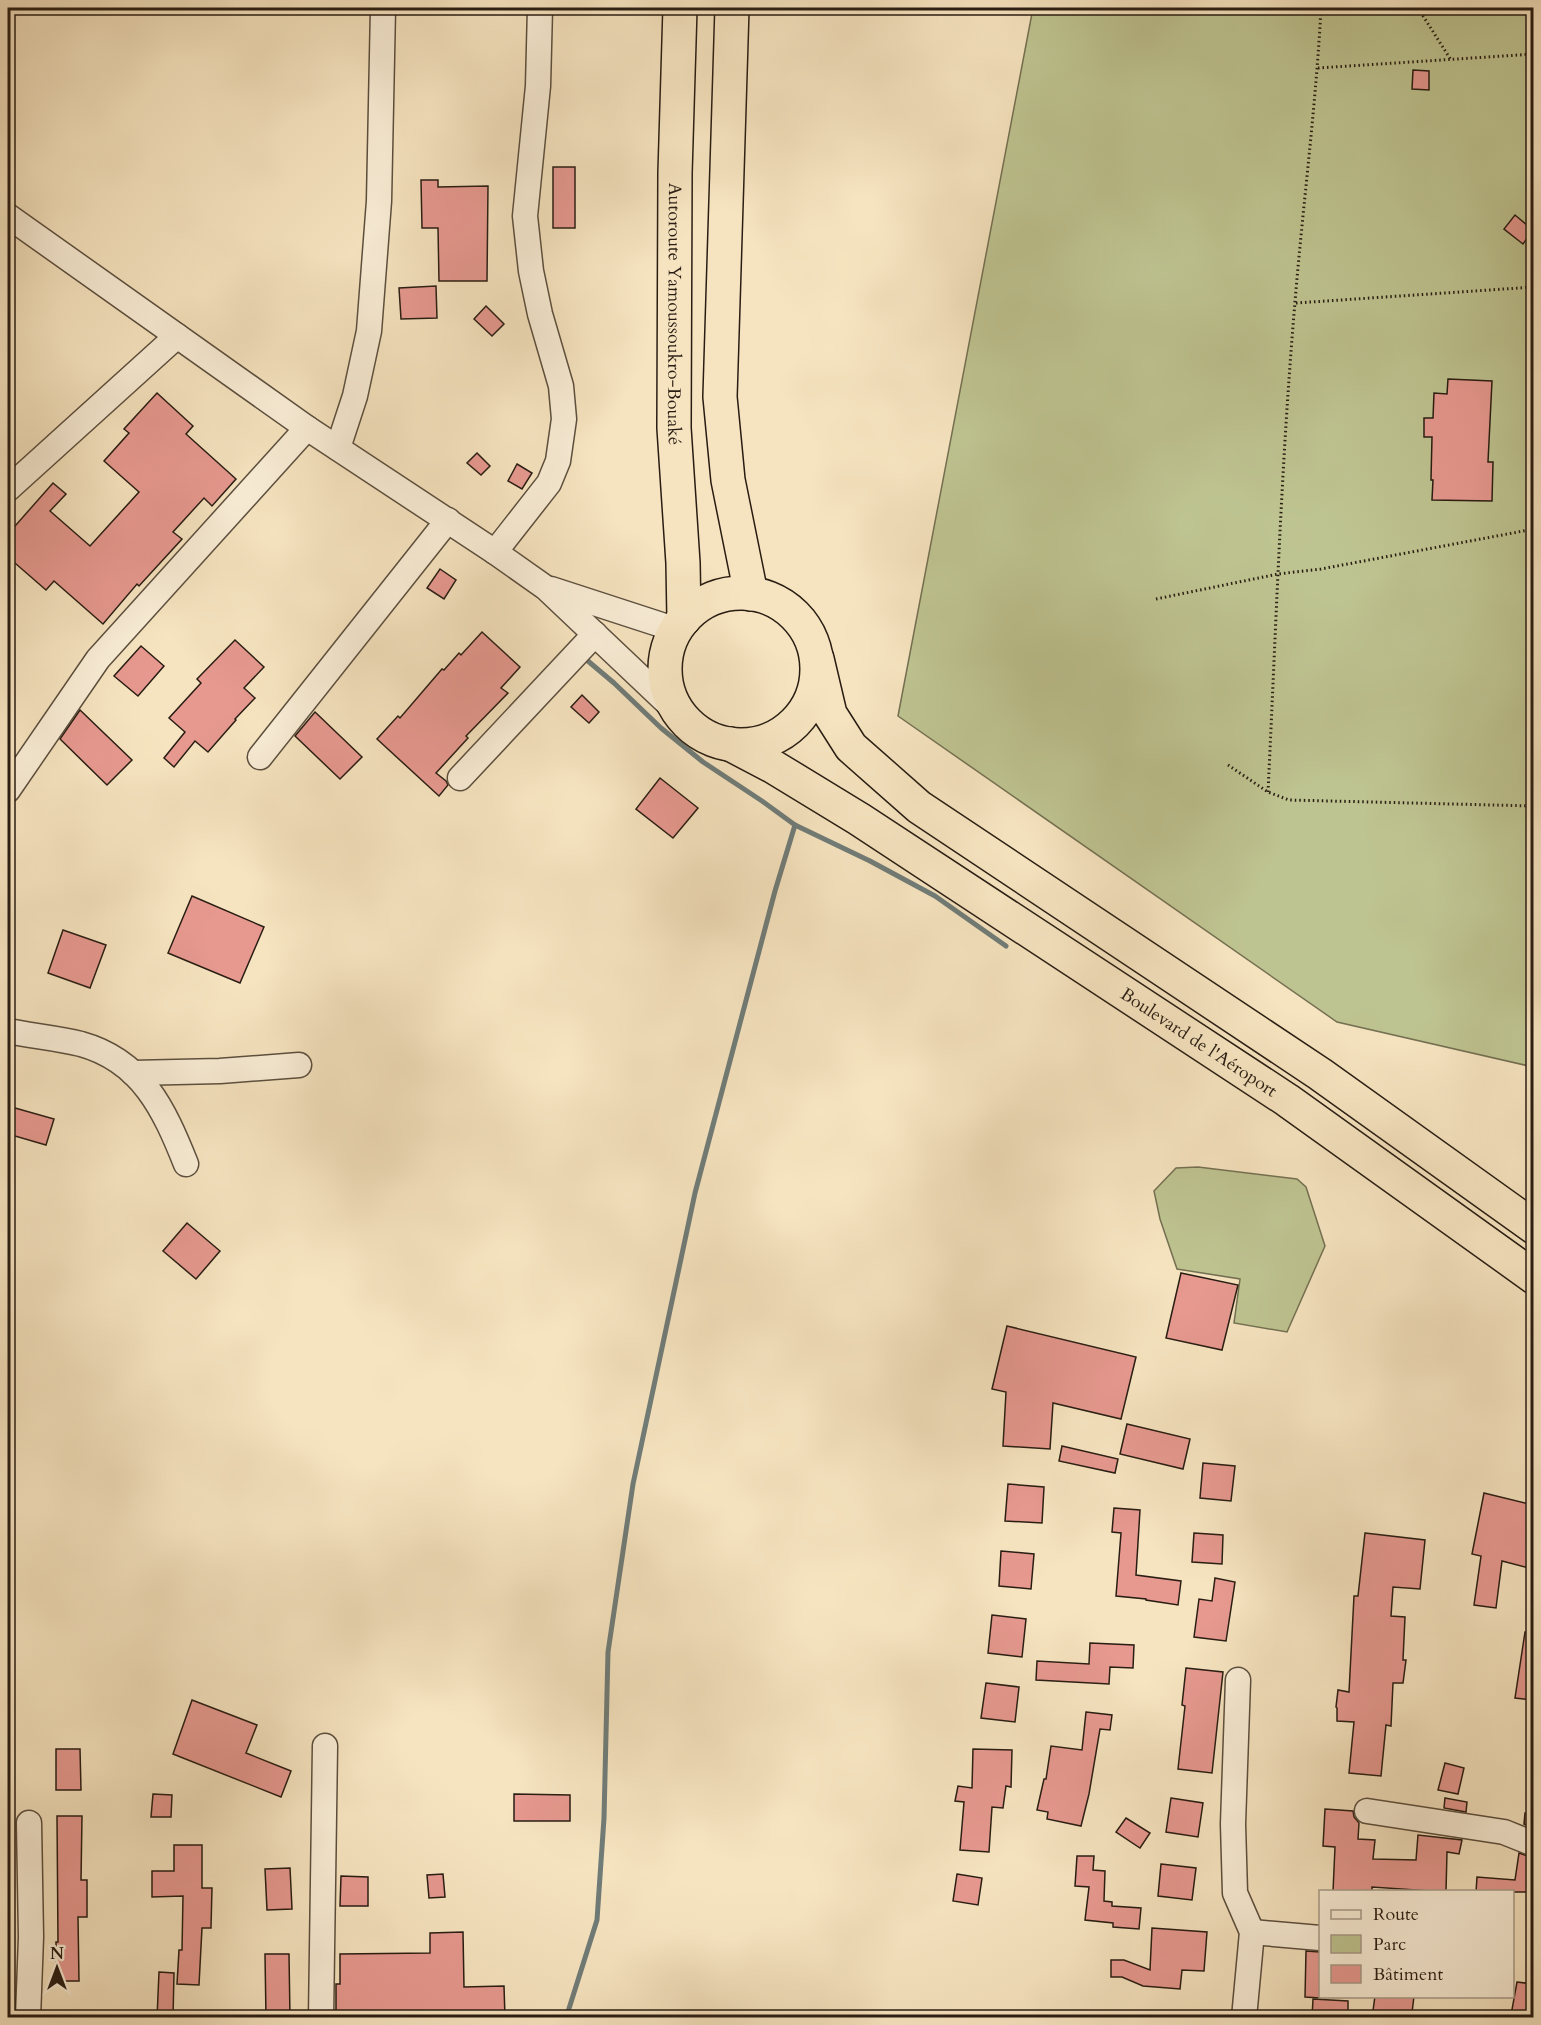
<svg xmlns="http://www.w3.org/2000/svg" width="1541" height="2025" viewBox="0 0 1541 2025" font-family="Cardo,serif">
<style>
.green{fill:#bec491;stroke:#747052;stroke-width:1.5}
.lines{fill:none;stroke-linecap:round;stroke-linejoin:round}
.stream{stroke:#707c78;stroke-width:5}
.building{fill:#e79990;stroke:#291d13;stroke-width:1.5}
.minor-casing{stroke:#5c4f3e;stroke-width:27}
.highway-casing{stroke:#291d13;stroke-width:36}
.path{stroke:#291d13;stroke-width:3;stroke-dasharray:1.5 3;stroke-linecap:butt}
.minor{stroke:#f9edd6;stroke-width:24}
.highway{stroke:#f6e4c0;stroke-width:33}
.labels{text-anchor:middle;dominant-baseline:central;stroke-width:4.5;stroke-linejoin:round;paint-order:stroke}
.street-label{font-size:18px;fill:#291d13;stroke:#f9edd6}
</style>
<rect width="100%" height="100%" fill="#f6e4c0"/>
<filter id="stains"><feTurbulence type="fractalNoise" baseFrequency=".00333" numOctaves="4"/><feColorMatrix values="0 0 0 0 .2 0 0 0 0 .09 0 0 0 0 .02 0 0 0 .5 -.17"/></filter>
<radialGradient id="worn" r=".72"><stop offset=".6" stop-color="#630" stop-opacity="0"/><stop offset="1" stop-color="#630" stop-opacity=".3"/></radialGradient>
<g class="green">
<polygon points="1033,8 1533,8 1533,1067 1337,1022 898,716"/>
<polygon points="1198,1167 1297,1179 1306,1187 1325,1246 1287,1332 1234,1323 1240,1279 1177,1269 1160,1219 1154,1191 1176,1168"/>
</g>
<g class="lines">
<g class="stream">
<polyline points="582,656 614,683 661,728 703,762 762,801 795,825 870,861 935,896 1006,946"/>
<polyline points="566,2018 597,1920 604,1818 608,1652 633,1484 695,1193 775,891 795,825"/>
</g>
</g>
<g class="building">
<polygon points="1413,70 1429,71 1429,90 1412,89"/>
<rect x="553" y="167" width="22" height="61"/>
<polygon points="421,180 438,180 438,187 488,186 487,281 439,281 438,228 422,228"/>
<polygon points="1515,215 1533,230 1523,244 1504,229"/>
<polygon points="436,286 437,318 401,319 399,288"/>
<polygon points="486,306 504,324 492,336 474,319"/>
<polygon points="1448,379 1492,381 1488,462 1493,462 1492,501 1432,500 1433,480 1431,480 1432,437 1424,437 1424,418 1433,418 1434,393 1447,394"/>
<polygon points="157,393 193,426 186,434 236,479 212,506 204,498 173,532 182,539 139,586 137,584 103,624 54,581 46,590 8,557 8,534 53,483 66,494 50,511 90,546 139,492 104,461 129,433 124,429"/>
<polygon points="477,453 490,466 481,475 467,463"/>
<polygon points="517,464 532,473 522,489 508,481"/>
<polygon points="440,569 456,580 444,599 427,588"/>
<polygon points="482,632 520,667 501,688 508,693 466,736 468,738 436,773 446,781 448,785 439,796 377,739 398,716 400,718 442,669 444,670 459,653 461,655"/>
<polygon points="235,640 264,667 244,688 255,698 235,719 236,720 208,752 195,741 174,767 164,758 185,732 169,718 201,683 197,679"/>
<polygon points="141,646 164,666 138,696 114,676"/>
<polygon points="582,695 599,712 589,723 571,707"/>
<polygon points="80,710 132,760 107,785 60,739"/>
<polygon points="315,712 362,757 340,779 295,736"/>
<polygon points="660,778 698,808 673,838 636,809"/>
<polygon points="192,896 264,927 240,983 168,953"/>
<polygon points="63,930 106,945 90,988 48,973"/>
<polygon points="8,1106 54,1119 46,1145 8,1134"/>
<polygon points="187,1223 220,1251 196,1279 163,1251"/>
<polygon points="1181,1273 1238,1285 1222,1350 1166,1338"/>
<polygon points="1007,1326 1136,1357 1121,1419 1053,1403 1050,1449 1003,1446 1006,1392 992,1389"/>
<polygon points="1127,1424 1190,1439 1183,1469 1120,1454"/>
<polygon points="1062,1446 1118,1459 1115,1473 1059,1461"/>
<polygon points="1203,1463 1235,1466 1231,1501 1200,1498"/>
<polygon points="1008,1484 1044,1487 1042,1523 1005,1521"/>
<polygon points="1484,1493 1533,1505 1533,1569 1502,1561 1496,1608 1474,1605 1481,1556 1472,1554"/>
<polygon points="1114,1508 1140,1510 1136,1575 1181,1581 1178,1605 1146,1600 1146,1599 1116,1596 1121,1533 1112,1532"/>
<polygon points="1194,1533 1223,1535 1222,1564 1192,1562"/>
<polygon points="1365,1533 1425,1540 1420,1589 1393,1587 1391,1616 1405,1617 1403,1660 1406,1660 1403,1683 1393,1683 1391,1726 1386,1725 1381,1776 1349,1773 1354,1722 1337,1721 1337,1708 1336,1707 1338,1690 1349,1692 1354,1596 1358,1596"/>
<polygon points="1001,1551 1034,1554 1031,1589 999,1586"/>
<polygon points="1215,1578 1235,1582 1226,1641 1194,1637 1199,1599 1212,1601"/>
<polygon points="992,1615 1026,1619 1022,1657 988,1653"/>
<polygon points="1525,1632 1533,1633 1533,1700 1515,1698"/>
<polygon points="1090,1643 1134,1645 1133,1668 1110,1667 1109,1684 1036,1680 1037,1661 1089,1664"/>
<polygon points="1186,1668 1223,1672 1212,1773 1178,1769 1185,1706 1182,1705"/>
<polygon points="986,1683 1019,1687 1015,1722 981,1718"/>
<polygon points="192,1700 257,1725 246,1753 291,1771 281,1797 173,1754"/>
<polygon points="1086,1712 1112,1715 1110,1730 1100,1729 1089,1794 1081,1826 1047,1819 1048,1812 1037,1810 1044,1779 1046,1779 1051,1746 1082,1750"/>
<polygon points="56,1749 80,1749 81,1790 56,1790"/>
<polygon points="973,1749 1012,1750 1011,1787 1006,1786 1003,1808 992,1807 989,1852 960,1850 964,1802 955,1801 958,1786 972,1788"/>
<polygon points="1445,1763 1464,1768 1458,1794 1438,1790"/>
<polygon points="153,1794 172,1795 171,1817 151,1817"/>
<polygon points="514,1794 570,1795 570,1821 514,1821"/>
<polygon points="1171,1798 1203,1803 1198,1837 1166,1832"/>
<polygon points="1445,1798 1467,1802 1466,1812 1444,1808"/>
<polygon points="1325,1809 1353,1811 1354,1817 1359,1823 1358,1839 1375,1840 1373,1859 1416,1860 1418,1835 1462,1840 1459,1854 1447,1852 1446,1892 1372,1887 1372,1892 1333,1892 1335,1847 1323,1846"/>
<polygon points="1525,1813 1533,1814 1533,1828 1524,1824"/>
<polygon points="57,1816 82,1816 81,1880 87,1880 87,1917 78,1917 79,1981 56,1981 56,1942 58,1942"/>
<polygon points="1126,1818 1150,1833 1140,1848 1116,1832"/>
<polygon points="174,1845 202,1845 202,1888 212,1888 211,1928 202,1928 199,1985 177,1984 179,1950 182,1950 183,1896 152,1897 152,1871 174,1871"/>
<polygon points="1519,1853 1533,1858 1533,1892 1476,1892 1477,1877 1515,1880"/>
<polygon points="1077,1856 1094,1856 1093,1870 1105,1871 1104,1901 1112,1902 1112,1906 1141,1908 1139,1929 1113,1927 1113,1923 1085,1920 1089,1887 1075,1886"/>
<polygon points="1161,1864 1196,1868 1192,1900 1158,1896"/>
<polygon points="290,1868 292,1909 267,1910 265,1869"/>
<polygon points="443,1874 445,1897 429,1898 427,1875"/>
<polygon points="957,1874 982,1878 978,1905 953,1901"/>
<polygon points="341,1876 368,1877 368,1906 340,1906"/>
<polygon points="1152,1928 1207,1932 1204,1971 1182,1970 1180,1989 1143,1986 1122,1977 1111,1977 1111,1960 1124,1960 1150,1970"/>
<polygon points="463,1932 464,1987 504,1986 505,2018 336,2018 336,1984 340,1984 340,1954 430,1953 430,1933"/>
<polygon points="1306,1951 1320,1952 1320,1998 1305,1997"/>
<polygon points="265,1954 289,1954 290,2018 266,2018"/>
<polygon points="159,1972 174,1973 173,2018 157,2018"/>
<polygon points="1517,1982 1533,1984 1533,2018 1511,2015"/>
<polygon points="1375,1996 1414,1996 1412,2013 1410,2013 1409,2018 1372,2018"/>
<polygon points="1313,1999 1348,2001 1348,2018 1312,2018"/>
</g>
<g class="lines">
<g class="minor-casing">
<g id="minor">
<polyline points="8,216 307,428 495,552 546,588 678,713"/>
<polyline points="338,448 355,396 369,331 379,201 383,8"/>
<polyline points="8,489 177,336"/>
<polyline points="495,552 549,483 558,461 564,419 561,386 540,314 531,271 525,216 538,86 540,8"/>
<polyline points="551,589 677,630"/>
<polyline points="260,757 448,520"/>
<polyline points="460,778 595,634"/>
<polyline points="8,790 98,659 307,428"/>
<path d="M8,1031c24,5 49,7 73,13 61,17 83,65 105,120"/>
<polyline points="133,1073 220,1071 299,1065"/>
<polyline points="1238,1680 1233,1824 1235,1893 1252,1932 1244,2018"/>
<polyline points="1367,1811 1504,1832 1534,1844"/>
<polyline points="1252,1932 1320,1938"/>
<polyline points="28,2018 31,1937 29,1823"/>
<polyline points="321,2018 325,1746"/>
</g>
</g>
<g class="highway-casing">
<g id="highway">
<path id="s1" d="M680,8l-5,165 -1,255 9,135 1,56"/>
<polyline points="732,8 720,397 728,480 751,594"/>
<circle cx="741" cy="669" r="76"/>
<polyline points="817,659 830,714 851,747 919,807 1320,1074 1534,1227"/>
<path id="s2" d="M730,744l42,22 87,53 428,281 247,177"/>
</g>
</g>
<g class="path">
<polyline points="1418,8 1451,60"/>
<polyline points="1318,68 1534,54"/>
<polyline points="1296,303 1534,287"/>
<polyline points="1156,599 1278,574 1321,569 1534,529"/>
<polyline points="1228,765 1268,792 1289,800 1534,806"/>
<path d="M1268,792c8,-163 13,-327 27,-490 8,-98 21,-196 26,-294"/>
</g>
<use href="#minor" class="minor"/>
<use href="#highway" class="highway"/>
</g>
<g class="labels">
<g class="street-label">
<text stroke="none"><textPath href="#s1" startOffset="306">Autoroute Yamoussoukro-Bouaké</textPath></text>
<text stroke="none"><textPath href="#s2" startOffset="556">Boulevard de l'Aéroport</textPath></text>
</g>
</g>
<rect width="1541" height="2025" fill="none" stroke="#f6e4c0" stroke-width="30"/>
<rect x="9" y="9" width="1523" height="2007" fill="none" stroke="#291d13" stroke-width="3"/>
<rect x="15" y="15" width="1511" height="1995" fill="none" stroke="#291d13" stroke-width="1.5"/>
<rect x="1319" y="1890" width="195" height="108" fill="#f9edd6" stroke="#a69a88" stroke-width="1.5"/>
<rect x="1331" y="1910" width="30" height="9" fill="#f9edd6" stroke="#a69a88" stroke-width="1.5"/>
<text x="1373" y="1920" font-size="18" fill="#291d13">Route</text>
<rect x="1331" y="1935" width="30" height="18" fill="#bec491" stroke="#a69a88" stroke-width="1.5"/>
<text x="1373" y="1950" font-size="18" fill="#291d13">Parc</text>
<rect x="1331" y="1965" width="30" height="18" fill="#e79990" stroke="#a69a88" stroke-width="1.5"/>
<text x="1373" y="1980" font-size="18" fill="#291d13">Bâtiment</text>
<g transform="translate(57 1968)" stroke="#f9edd6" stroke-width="4.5" paint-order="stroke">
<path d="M0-4.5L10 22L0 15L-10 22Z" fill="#291d13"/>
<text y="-9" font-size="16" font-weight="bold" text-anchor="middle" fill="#291d13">N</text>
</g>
<rect width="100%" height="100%" filter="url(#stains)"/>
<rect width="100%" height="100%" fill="url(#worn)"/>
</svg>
